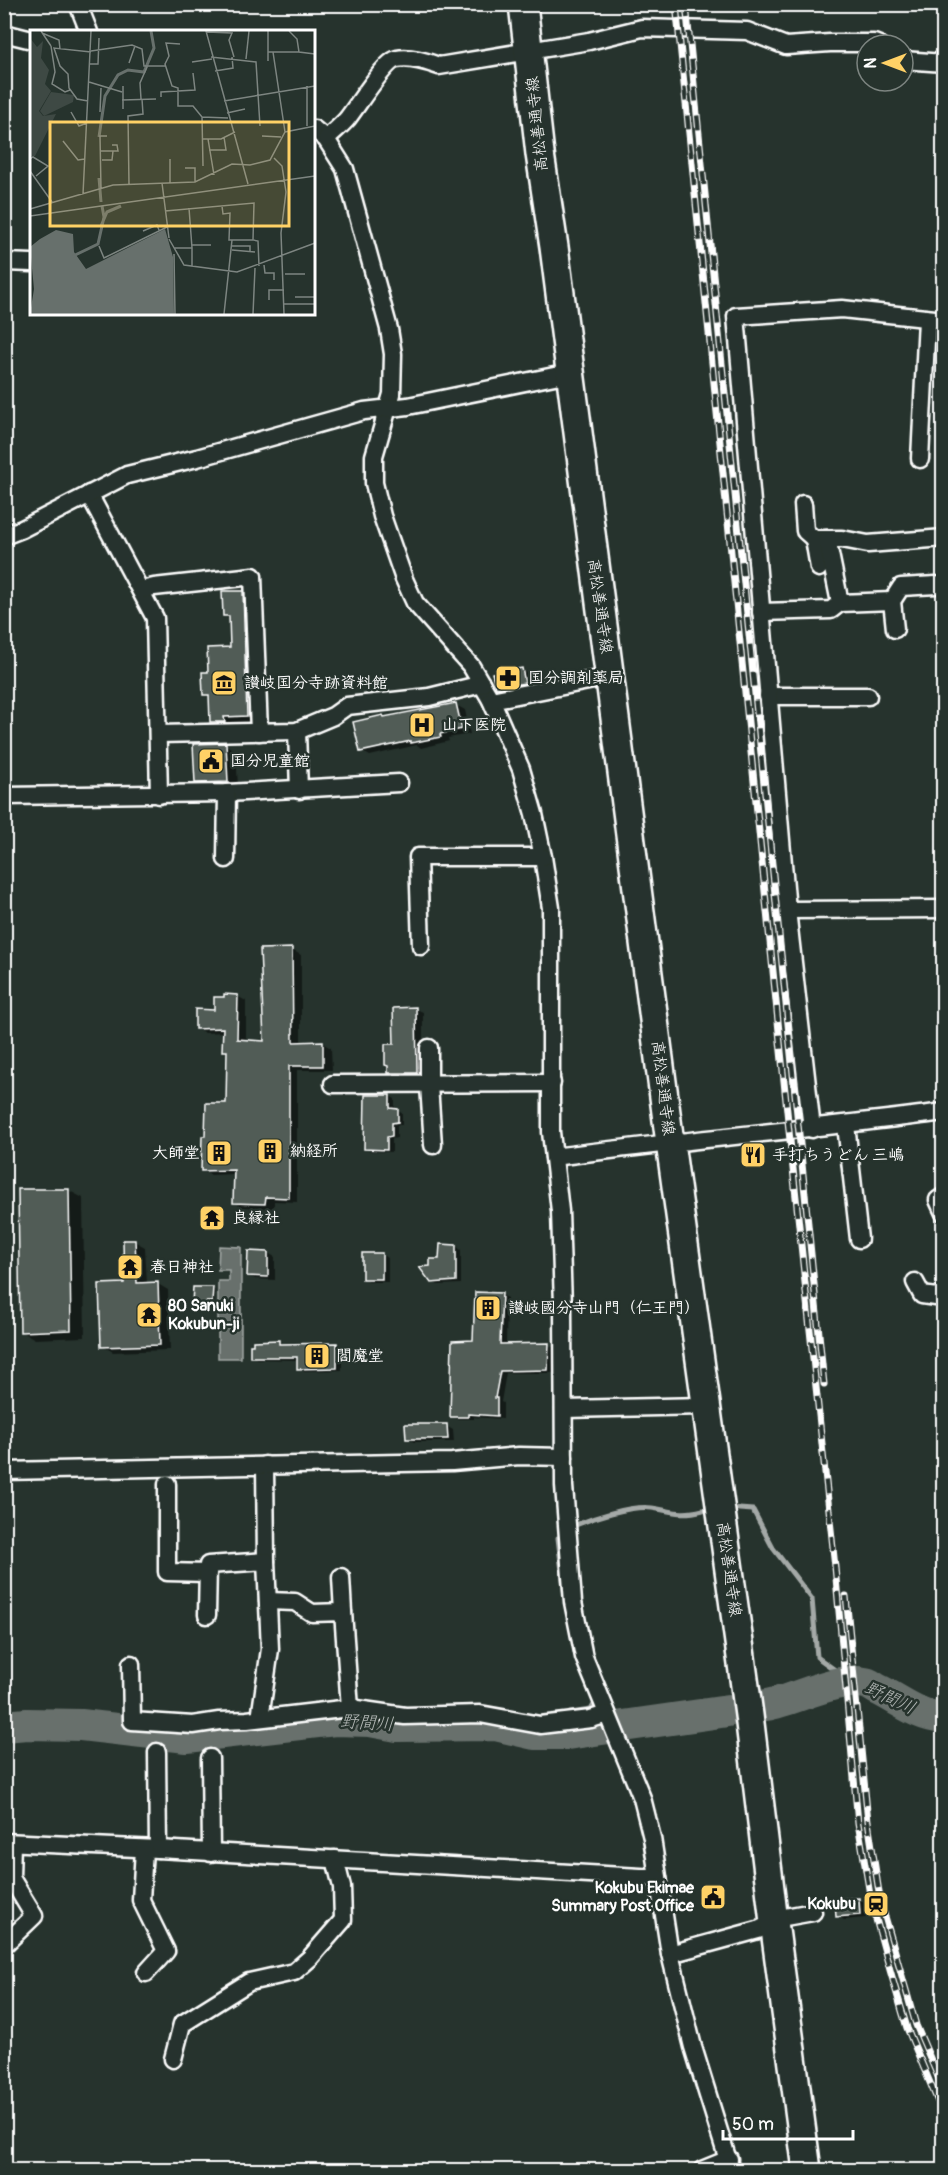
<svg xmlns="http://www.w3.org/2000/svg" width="948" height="2175" viewBox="0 0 948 2175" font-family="Pangolin,'Klee One',sans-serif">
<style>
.water{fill:#67706c;stroke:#a4a9a7;stroke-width:1.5}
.shadow{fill:#0007}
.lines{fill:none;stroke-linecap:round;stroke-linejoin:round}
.stream{stroke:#a4a9a7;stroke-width:5}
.river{stroke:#67706c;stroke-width:32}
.building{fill:#515c57;stroke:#fff;stroke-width:1.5}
.street-casing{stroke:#fff;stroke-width:21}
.primary-casing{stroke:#fff;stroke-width:32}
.street{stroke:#26332d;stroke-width:16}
.primary{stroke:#26332d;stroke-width:27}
.rail-casing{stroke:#fff;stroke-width:7}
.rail{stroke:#26332d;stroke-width:4.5;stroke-dasharray:14;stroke-linecap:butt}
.labels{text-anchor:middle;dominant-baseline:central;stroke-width:5;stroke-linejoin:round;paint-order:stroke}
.street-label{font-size:16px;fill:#fff;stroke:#26332d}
.poi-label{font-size:16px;font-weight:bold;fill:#fff;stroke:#26332d;text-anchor:start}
.water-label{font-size:18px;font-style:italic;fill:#b3b8b6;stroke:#26332d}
.inset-river{fill:none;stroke:#67706c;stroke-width:3}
.inset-road{fill:none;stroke:#7d8581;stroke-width:1.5}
.view{fill:#ffd166;fill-opacity:0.15;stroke:#ffd166;stroke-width:3}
.inset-edge{fill:none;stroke:#fff;stroke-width:3}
</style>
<rect width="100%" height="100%" fill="#26332d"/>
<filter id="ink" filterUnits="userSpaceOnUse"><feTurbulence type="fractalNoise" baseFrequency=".0167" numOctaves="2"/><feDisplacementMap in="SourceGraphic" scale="12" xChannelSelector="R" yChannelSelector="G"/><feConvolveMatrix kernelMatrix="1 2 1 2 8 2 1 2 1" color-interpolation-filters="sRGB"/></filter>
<g filter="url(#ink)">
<polygon class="water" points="219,1246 241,1247 241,1358 218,1358 218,1281 229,1281 229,1270 218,1270"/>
<g class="shadow">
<polygon points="243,592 252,598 256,721 233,722 234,727 221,727 212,722 211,698 204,694 209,673 231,648 231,619 224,615"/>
<polygon points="522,670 529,674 531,686 504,691 497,687"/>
<polygon points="456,705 465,710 470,734 448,738 449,741 421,748 417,745 370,756 361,751"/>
<polygon points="226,745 236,751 238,787 207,788 197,782"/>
<polygon points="292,950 301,955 301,1043 322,1043 331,1048 332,1070 297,1070 297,1202 274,1201 274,1208 243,1207 234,1202 235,1174 211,1175 203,1170 207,1137 228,1105 228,1053 223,1050 224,1032 205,1033 196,1028 237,996 246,1001 246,1041 266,1042"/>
<polygon points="395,1009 416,1009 423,1012 423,1076 396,1076 390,1072 396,1045"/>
<polygon points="366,1096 390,1096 395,1099 395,1110 402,1113 402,1125 397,1125 397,1138 392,1139 392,1152 371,1151 365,1148"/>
<polygon points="760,1146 763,1148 763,1167 747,1165"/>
<polygon points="68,1190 83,1198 85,1337 35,1339 21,1331"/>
<polygon points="134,1241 145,1247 147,1284 158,1284 168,1290 170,1350 113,1352 103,1346 125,1285"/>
<polygon points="456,1246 461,1250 461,1284 438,1285 432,1282 431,1268"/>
<polygon points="268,1253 275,1257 275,1280 255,1279 248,1275"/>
<polygon points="382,1254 388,1258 388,1282 370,1282 364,1278"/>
<polygon points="212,1289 215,1290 214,1302 208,1302 208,1304 194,1302"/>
<polygon points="501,1294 507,1298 506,1345 548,1345 555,1348 554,1373 506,1373 501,1402 503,1403 503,1419 474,1417 474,1419 458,1419 452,1416 474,1342"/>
<polygon points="279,1342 284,1345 336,1345 342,1348 342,1370 304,1371 298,1368 298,1360 257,1359 252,1356"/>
<polygon points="446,1426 453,1430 454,1442 414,1442 407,1438"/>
<polygon points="858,1899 865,1903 866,1918 844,1920 838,1916"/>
</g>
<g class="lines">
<g class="stream">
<polyline points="739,1509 753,1510 773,1548 812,1599 817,1657 835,1670 862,1671 881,1677 903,1689 944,1717"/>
<path d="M573,1526c19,-8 58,-21 79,-18 21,3 28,8 51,2"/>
<polyline points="558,1538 565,1597"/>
<polyline points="570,1713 591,1710 596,1701"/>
</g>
<g class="river">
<path d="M766,1705c31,-5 69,-29 99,-22 4,0 8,4 12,6 23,11 40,27 67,29"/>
<polyline points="4,1726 27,1724 81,1725 187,1737 335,1720 370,1721 397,1726 495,1725 534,1734 567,1734 728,1711"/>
</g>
</g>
<g class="building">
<polygon points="222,591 243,591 247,716 224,717 225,722 210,722 209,695 203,695 202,672 208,672 207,648 230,647 229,616 223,616"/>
<polygon points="522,668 525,683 496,688 492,673"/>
<polygon points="456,703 462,729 440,734 441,737 411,743 411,741 360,752 353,722 383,715 384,717"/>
<polygon points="226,743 228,782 195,783 193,744"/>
<polygon points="292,948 293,1042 323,1041 323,1066 289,1066 289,1198 266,1197 265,1204 233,1203 234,1170 201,1171 202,1136 205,1136 206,1103 226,1103 227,1051 222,1051 223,1028 195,1029 195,1009 214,1010 214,997 224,997 224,994 238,995 237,1039 264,1041 260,949"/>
<polygon points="416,1007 417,1073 388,1073 388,1066 385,1065 385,1044 394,1044 393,1008"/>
<polygon points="365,1095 390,1095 390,1108 398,1109 398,1122 392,1123 392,1136 387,1137 387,1150 364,1149"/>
<polygon points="746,1145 761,1145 760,1167 745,1166"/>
<polygon points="18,1189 69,1189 71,1330 20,1332"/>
<polygon points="123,1240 135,1240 137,1283 158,1282 160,1345 101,1347 99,1284 124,1283"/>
<polygon points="440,1244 456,1245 456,1281 431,1283 419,1267 430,1266 430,1259 439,1259"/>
<polygon points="248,1251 268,1252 268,1277 247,1276"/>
<rect x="362" y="1253" width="20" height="26"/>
<polygon points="193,1287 213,1287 212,1302 206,1302 206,1304 192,1303"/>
<polygon points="475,1292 502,1293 500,1344 549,1343 548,1370 500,1371 495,1398 497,1398 497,1416 468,1414 468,1417 450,1417 452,1341 473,1340"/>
<polygon points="279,1340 279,1344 337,1343 337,1368 297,1369 297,1357 250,1357 250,1345 253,1345 253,1341"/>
<polygon points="405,1424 447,1424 448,1439 406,1439"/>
<polygon points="859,1898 860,1915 836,1917 835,1899"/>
</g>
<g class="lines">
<g class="street-casing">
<g id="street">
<polyline points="78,4 89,32"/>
<polyline points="4,33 32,40"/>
<polyline points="903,60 944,63"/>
<polyline points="314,129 326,139 345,169 389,329 393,354 392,394 374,456 374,483 382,516 404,579 415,603 471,666 491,700 521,769 534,814 543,857 551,908 551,1132 560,1211 563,1306 564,1486 573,1602 584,1657 642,1798 652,1838 670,1954 693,2047 731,2170"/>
<path d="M326,139c7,-7 15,-13 21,-20 9,-11 38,-58 50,-60 13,-3 30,3 42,7l150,-25 53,-13 105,3 39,15 44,-3h44l5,2"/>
<polyline points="4,262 32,263"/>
<polyline points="920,459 927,320"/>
<polyline points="89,494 155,618 159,795"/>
<polyline points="803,504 805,531 814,539 827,539"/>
<polyline points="4,536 22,529 127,475 197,458 364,411 408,406 569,373"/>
<polyline points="814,539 819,568"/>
<polyline points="141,590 154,587 253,576 259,732"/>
<polyline points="840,603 892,601"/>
<polyline points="761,612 831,610 840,603 827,539 842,539 868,544 944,538"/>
<polyline points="895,629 892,601 901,587 936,585"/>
<polyline points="768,696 868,696"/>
<polyline points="491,700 609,677"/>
<polyline points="297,731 299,790"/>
<polyline points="159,734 297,731 333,716 347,706 429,697 482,684"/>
<polyline points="4,796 227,793 399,783"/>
<polyline points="226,859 227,793"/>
<polyline points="787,910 944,909"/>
<polyline points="421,946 418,857 543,857"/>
<polyline points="429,1048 429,1085 433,1145"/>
<polyline points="333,1084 552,1083"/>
<polyline points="846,1125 859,1239"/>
<polyline points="812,1129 787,910 736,316 842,309 944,320"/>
<path d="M554,1157c129,-17 260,-28 390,-45"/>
<polyline points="944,1196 938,1200 944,1213"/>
<polyline points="915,1282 922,1295 936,1297 944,1293"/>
<polyline points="564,1409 706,1406"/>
<polyline points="265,1465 266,1561"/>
<polyline points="4,1471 452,1462 519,1456 564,1457"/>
<polyline points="167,1484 167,1572 208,1573"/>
<polyline points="341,1577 343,1612"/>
<polyline points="268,1601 295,1602 312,1613 343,1612 350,1708"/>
<polyline points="207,1615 208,1565 266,1561 270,1649 260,1718"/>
<polyline points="131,1664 132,1721 193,1725 219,1721 247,1720 350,1708 405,1716 480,1714 540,1725 591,1719 607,1714"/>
<polyline points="157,1752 158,1849"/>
<polyline points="210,1758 211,1853"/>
<polyline points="4,1842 158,1849 658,1878"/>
<polyline points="144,1849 141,1900 166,1951 146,1973"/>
<polyline points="4,1945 34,1916 11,1878 12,1843"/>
<polyline points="670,1954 758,1930 785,1917 813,1912"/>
<polyline points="173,2059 182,2024 249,1982 294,1972 310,1958 343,1920 342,1887 335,1859"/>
<polyline points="702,2170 729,2159"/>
</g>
</g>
<g class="primary-casing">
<polyline id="primary" points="523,4 540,154 554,247 668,1128 749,1715 774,1922 807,2170"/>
</g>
<use href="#street" class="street"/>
<use href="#primary" class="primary"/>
<g class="rail-casing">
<g id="rail">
<polyline points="676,4 789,1131 835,1567 858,1823 871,1901 890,1970 907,2028 944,2116"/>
<polyline points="686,4 824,1384"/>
<polyline points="846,1596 868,1821 880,1899 916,2025 944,2091"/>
</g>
</g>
<use href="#rail" class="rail"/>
</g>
</g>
<defs>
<g id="pharmacy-square" transform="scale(1.35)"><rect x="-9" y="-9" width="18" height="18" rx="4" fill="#ffd166" stroke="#26332d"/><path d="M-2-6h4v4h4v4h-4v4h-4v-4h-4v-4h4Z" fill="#111"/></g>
<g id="museum-square" transform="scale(1.35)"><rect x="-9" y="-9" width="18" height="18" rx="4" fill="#ffd166" stroke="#26332d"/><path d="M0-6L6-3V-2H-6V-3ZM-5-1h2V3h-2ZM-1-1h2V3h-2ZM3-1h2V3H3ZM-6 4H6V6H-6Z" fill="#111"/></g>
<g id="hospital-square" transform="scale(1.35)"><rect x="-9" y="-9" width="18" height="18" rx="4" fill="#ffd166" stroke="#26332d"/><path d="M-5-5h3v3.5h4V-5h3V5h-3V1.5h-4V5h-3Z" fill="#111"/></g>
<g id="civic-square" transform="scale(1.35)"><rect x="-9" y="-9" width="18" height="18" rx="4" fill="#ffd166" stroke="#26332d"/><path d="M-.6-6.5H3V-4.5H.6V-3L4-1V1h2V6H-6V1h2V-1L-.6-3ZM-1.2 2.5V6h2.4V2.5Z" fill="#111"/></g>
<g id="building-square" transform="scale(1.35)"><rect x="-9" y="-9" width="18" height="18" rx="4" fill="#ffd166" stroke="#26332d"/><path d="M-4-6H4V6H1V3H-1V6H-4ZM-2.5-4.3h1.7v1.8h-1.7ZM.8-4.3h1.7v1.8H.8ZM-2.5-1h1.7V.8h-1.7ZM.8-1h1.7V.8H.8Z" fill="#111"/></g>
<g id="restaurant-square" transform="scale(1.35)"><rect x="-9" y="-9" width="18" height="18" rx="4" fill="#ffd166" stroke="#26332d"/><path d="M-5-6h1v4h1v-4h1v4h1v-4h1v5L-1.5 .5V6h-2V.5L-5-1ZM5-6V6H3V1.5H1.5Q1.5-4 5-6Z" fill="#111"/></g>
<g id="temple-square" transform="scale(1.35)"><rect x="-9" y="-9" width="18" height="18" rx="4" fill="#ffd166" stroke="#26332d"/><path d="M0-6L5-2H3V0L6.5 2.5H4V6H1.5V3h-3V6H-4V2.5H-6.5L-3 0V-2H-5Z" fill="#111"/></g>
<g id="station-square" transform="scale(1.35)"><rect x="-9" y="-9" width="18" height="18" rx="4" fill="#ffd166" stroke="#26332d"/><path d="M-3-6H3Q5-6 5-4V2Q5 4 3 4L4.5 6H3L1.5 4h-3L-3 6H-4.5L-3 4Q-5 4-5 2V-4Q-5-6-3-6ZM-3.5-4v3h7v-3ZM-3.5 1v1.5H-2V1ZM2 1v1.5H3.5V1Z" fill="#111"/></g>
</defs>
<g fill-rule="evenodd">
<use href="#pharmacy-square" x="508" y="678"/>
<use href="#museum-square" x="224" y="683"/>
<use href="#hospital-square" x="422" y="725"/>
<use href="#civic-square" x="211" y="761"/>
<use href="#building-square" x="270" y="1151"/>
<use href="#building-square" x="219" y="1153"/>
<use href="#restaurant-square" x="753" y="1155"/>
<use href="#temple-square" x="212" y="1218"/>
<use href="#temple-square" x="130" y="1267"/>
<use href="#building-square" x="488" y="1308"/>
<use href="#temple-square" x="149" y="1315"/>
<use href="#building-square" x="317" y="1356"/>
<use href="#civic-square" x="713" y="1897"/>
<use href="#station-square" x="876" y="1904"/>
</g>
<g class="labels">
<g class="street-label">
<text transform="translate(537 124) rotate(-96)">高松善通寺線</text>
<text transform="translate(600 606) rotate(82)">高松善通寺線</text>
<text transform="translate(663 1088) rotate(83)">高松善通寺線</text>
<text transform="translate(729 1569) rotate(82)">高松善通寺線</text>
</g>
<g class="poi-label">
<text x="528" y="678">国分調剤薬局</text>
<text x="244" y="683">讃岐国分寺跡資料館</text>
<text x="442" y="725">山下医院</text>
<text x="230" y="761">国分児童館</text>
<text x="290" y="1151">納経所</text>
<text x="200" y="1153" text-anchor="end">大師堂</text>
<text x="772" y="1155">手打ちうどん 三嶋</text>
<text x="232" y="1218">良縁社</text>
<text x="150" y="1267">春日神社</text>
<text x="168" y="1306">80 Sanuki<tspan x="168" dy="18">Kokubun-ji</tspan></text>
<text x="508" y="1308">讃岐國分寺山門（仁王門）</text>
<text x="336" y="1356">閻魔堂</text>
<text x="694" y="1888" text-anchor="end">Kokubu Ekimae<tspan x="694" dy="18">Summary Post Office</tspan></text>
<text x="856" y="1904" text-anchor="end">Kokubu</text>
</g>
<g class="water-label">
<text transform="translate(890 1698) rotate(25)">野間川</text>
<text transform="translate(367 1723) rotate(4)">野間川</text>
</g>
</g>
<g transform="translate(30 30)">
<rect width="285" height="285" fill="#26332d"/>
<path d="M0,8l7,9 6,-6 -2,17 8,12 -4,14 6,7 -12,20 4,5 13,-2 -21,42 -5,1z" fill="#3e4944"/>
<path d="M21,62l23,3 -1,7 -29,14 -4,-5z" fill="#3e4944"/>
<path d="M135,199l8,28 1,57h-144l4,-25 -4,-42 10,-8 16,-9 17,4 1,18 12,17z" fill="#67706c"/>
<path class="inset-river" d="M69,107l6,-41 13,-21 10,-5 16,2 10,-24 -3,-17M69,148l2,24M71,196l6,-14 14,-6M43,226l25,-12 6,-27 -2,-11"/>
<path class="inset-road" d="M11,1l10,15M176,1l42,153M259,1l8,8 2,13 16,2M177,2l25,1 -3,7 5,17M12,3l17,7 1,9M150,14l-14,-1 3,13 -4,8 7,22 6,2v18h15l9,11 26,1M21,16l4,26 -3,12 13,8 5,-2M61,21l41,-6 10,4 2,17h21M238,22h31M243,22l12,80M181,27l45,5 4,64M216,29l3,-28M238,31v-30M162,32l20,-3M99,33l6,-17M60,34h8l1,-26M185,41l18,-3 -1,-11M59,52l33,10M93,56v23M277,56v40M131,67v-5l34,-2 -2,-17M111,69l-1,-16 7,-16M92,70l34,-1M58,71l-11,-2 -8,-11 -1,-14 -8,-8 -6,-18 37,4M194,71l91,-15M41,82l8,14 8,-3M70,82l1,-24M197,83l18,-4M172,87l1,49M232,106l19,1M172,109h19l14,-7M178,109l6,36M33,111l15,19 7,-1M179,120h17l-2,-13M71,121h17l-1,-6h-5M244,128l8,8 4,26 -5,41 3,81M0,129l3,-2 15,9 -12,10M140,129v24M72,130h10l1,-9M155,138h10v14M0,141l22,31M132,153l7,55M99,154l-1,-68 15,-2 -1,-15M71,159l-1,-53h7M53,164l8,-163M192,176l1,8 7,-1 -1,27h3l-8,74M159,178l3,40M0,179l83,-24 82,-3 37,-18 18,1 20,-5 15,-28 30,-6M135,181l89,-8 -1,37 5,1 1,25M0,186l285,-40M113,201l14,-6 2,5M139,209l15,26 53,7 78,-29M202,210h21M162,215h19M69,216l5,12 63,-31M202,216h18v6M144,218h18v19M202,220l23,2M144,224l1,60M234,235l1,8h9v7M255,244h20M265,267h20M239,270v-10h15M254,274h31M223,284l2,-46"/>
<path class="view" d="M20,92h239v104h-239z"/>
<rect width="285" height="285" class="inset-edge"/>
</g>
<rect width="948" height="2175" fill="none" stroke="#26332d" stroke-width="24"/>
<rect x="12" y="12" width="924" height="2151" fill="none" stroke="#fff" stroke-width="2" filter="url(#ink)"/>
<g transform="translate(885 63) rotate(270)"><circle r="28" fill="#26332d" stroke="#7d8581" stroke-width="1.5"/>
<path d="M0-4.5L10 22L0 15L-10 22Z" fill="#ffd166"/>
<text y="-9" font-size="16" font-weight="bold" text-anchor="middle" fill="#ffffff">N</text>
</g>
<path d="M723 2130v9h130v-9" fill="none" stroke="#ffffff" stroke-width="3"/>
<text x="732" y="2130" font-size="18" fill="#ffffff" stroke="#26332d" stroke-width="4.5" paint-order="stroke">50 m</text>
</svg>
